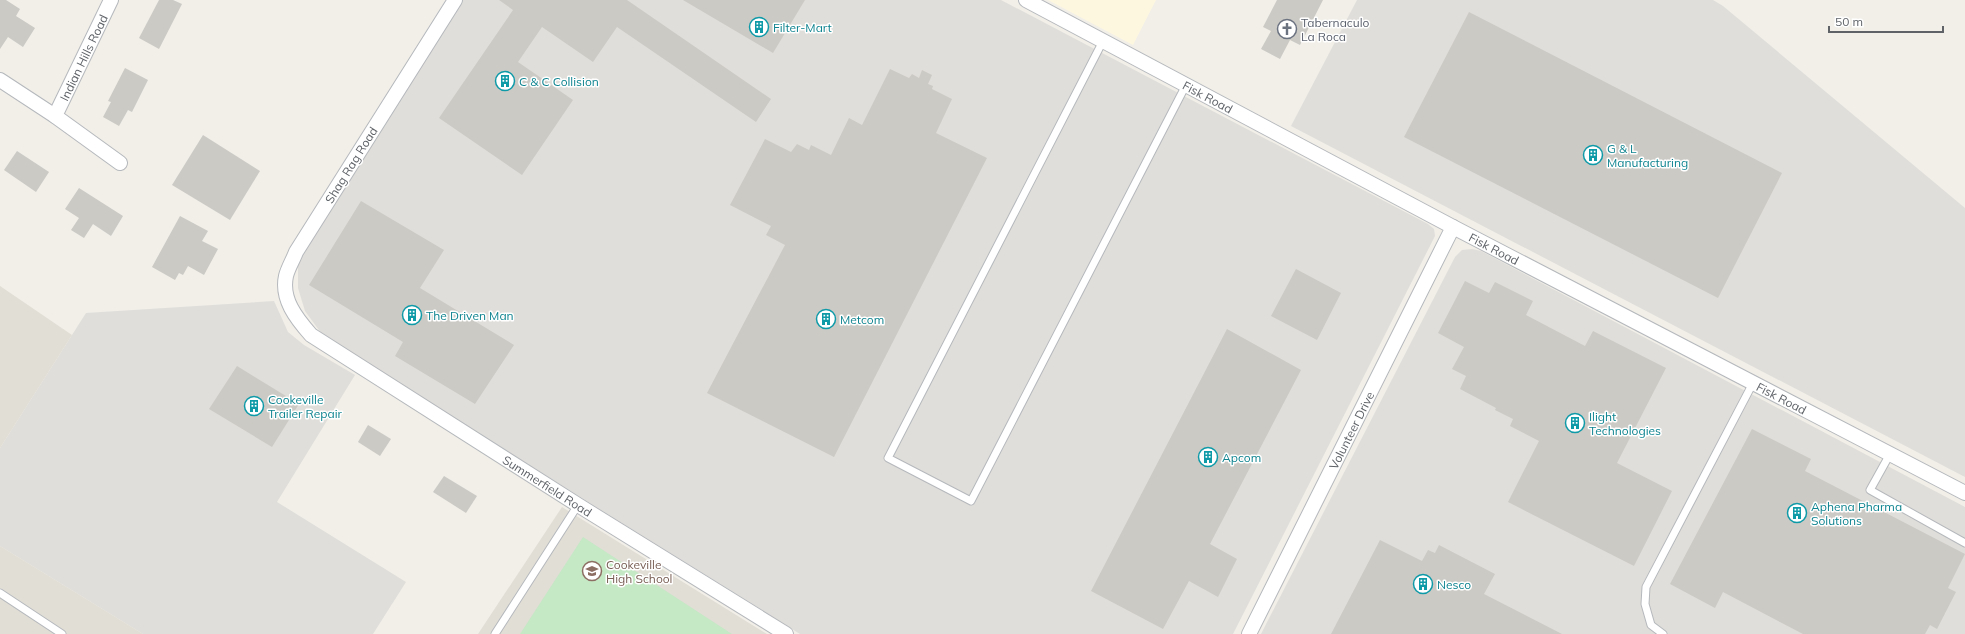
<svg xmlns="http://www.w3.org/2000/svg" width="1965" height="634" viewBox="0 0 1965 634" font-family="Mulish,sans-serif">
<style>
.commercial{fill:#fef7e0}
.industrial{fill:#e0deda}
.education{fill:#e1ded6}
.green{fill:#c5e8c5}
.building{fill:#cccac5}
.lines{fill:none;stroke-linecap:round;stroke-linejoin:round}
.lane-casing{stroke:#b5b8bc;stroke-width:9}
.street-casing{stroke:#b5b8bc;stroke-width:16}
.lane{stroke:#fff;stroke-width:7}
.street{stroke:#fff;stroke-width:14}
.labels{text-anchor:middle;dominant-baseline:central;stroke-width:3;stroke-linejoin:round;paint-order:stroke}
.worship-label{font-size:12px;fill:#5b616d;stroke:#fff;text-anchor:start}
.culture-label{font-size:12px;fill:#0d838f;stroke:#fff;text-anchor:start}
.street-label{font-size:12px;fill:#5f6368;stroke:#fff}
.education-label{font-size:12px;fill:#785e54;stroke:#fff;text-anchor:start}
</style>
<rect width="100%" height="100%" fill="#f1efe8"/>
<polygon class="commercial" points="1048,0 1156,0 1133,45"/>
<g class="industrial">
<polygon points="462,0 1001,0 1428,224 1434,229 1435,236 1233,634 800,634 324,337 305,311 298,288 298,265 301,256"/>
<polygon points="1357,0 1713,0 1723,6 1965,208 1965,477 1291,126"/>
<polygon points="1472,249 1481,251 1965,507 1965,634 1261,634 1455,257 1462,250"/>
<polygon points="274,301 288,332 304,345 355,375 277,502 406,582 373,634 143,634 0,546 0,448 86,313"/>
</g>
<g class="education">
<polygon points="0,286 72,335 0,448"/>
<polygon points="562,507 767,634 478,634"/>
<polygon points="0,546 143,634 0,634"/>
</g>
<polygon class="green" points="583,537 732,634 520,634"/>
<g class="building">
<polygon points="0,0 6,0 20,9 16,16 35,28 23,47 8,37 0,49"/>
<polygon points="159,0 173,0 182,4 159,49 139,38"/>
<polygon points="499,0 627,0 771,99 756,122 617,27 593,62 542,27 518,62 573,100 522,175 439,118 513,10"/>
<polygon points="683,0 805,0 773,53"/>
<polygon points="1277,0 1323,0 1300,45 1290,40 1280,59 1261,49 1271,31 1263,27"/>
<polygon points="1469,12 1782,173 1718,298 1404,137"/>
<polygon points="125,68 148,80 132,112 128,110 119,126 103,117 111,102 108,101"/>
<polygon points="890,69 909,78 912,74 919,78 922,70 932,75 928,84 933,86 932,89 952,99 936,133 987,158 834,457 707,393 785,245 766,235 771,226 730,205 765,139 791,152 797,144 809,150 811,145 831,155 849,118 862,125"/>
<polygon points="203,135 260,171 230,220 172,185"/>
<polygon points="17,151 49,172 36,192 4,170"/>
<polygon points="79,188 123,216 111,236 93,224 84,238 71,230 79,218 65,209"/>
<polygon points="361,201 444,250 420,288 514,345 475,404 395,356 403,342 309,285"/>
<polygon points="180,216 208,231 202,241 218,249 204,275 188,266 183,275 179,273 175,280 152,267"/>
<polygon points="1296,269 1341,293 1317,340 1271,316"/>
<polygon points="1465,281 1489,293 1495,282 1533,301 1526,315 1585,346 1593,331 1666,368 1617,463 1672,491 1634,566 1508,502 1539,441 1510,426 1513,419 1495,410 1496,408 1460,389 1466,376 1452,369 1464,347 1438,333"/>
<polygon points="1227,329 1301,370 1210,544 1237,559 1218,597 1189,581 1163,629 1091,591"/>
<polygon points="237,366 299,404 272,447 209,409"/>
<polygon points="368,425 391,439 380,456 358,442"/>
<polygon points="1752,429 1811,459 1805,471 1965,554 1948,588 1956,592 1937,629 1930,625 1925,634 1803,634 1723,592 1715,608 1670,584"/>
<polygon points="444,476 477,496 466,513 433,492"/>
<polygon points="1380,540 1422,561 1428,550 1435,553 1439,545 1495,574 1484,594 1562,634 1331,634"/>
</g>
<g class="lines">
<g class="lane-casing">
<g id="lane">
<polyline points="1103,41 888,458 971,501 1186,85"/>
<polyline points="1890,454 1870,490 1965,543"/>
<polyline points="0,593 62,634"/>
<polyline points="495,634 578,505"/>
<polyline points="1663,634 1651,625 1645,604 1646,587 1753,383"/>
</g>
</g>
<g class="street-casing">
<g id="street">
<path id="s1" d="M455,0l-159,252c-3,8 -8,16 -10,24 -5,23 10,42 25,59l267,170 208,129"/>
<path id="s2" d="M1026,0l427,227 512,266"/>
<polyline points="0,80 55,116 120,163"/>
<path id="s3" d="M55,116l56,-116"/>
<path id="s4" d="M1249,634l204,-407"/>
</g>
</g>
<use href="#lane" class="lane"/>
<use href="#street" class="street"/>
</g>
<defs>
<g id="building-ring" transform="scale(1)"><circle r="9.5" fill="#fff" stroke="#0f9aa8" stroke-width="1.5"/><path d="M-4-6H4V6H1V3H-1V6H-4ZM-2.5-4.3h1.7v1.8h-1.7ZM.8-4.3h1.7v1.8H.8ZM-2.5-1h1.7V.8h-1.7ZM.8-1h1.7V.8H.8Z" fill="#0f9aa8"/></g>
<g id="church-ring" transform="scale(1)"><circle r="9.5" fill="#fff" stroke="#6b7280" stroke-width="1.5"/><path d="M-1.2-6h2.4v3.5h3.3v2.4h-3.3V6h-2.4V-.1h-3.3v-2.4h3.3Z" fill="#6b7280"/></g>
<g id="school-ring" transform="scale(1)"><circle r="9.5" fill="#fff" stroke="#8d6e63" stroke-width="1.5"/><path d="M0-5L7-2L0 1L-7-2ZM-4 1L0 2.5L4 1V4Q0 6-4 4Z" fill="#8d6e63"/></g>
</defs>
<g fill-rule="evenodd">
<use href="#building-ring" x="759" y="27"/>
<use href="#church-ring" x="1287" y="29"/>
<use href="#building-ring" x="505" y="81"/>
<use href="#building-ring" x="1593" y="155"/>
<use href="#building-ring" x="412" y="315"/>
<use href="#building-ring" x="826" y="319"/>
<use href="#building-ring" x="254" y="406"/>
<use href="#building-ring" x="1575" y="423"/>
<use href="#building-ring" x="1208" y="457"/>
<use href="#building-ring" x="1797" y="513"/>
<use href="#school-ring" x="592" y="571"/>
<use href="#building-ring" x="1423" y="584"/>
</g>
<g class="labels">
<g class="worship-label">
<text x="1301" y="22">Tabernaculo<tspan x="1301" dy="14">La Roca</tspan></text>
</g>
<g class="culture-label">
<text x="773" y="27">Filter-Mart</text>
<text x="519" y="81">C &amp; C Collision</text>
<text x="1607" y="148">G &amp; L<tspan x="1607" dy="14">Manufacturing</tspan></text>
<text x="426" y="315">The Driven Man</text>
<text x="840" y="319">Metcom</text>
<text x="268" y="399">Cookeville<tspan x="268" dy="14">Trailer Repair</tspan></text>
<text x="1589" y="416">Ilight<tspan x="1589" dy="14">Technologies</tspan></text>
<text x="1222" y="457">Apcom</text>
<text x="1811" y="506">Aphena Pharma<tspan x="1811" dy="14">Solutions</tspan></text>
<text x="1437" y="584">Nesco</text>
</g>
<g class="street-label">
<text stroke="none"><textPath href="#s3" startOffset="65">Indian Hills Road</textPath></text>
<text stroke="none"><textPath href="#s2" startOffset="206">Fisk Road</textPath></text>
<text transform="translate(351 165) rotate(-58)">Shag Rag Road</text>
<text stroke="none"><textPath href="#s2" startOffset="530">Fisk Road</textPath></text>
<text stroke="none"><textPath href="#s2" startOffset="854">Fisk Road</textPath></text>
<text stroke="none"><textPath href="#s4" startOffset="228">Volunteer Drive</textPath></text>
<text stroke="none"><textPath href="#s1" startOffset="671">Summerfield Road</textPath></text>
</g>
<g class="education-label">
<text x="606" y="564">Cookeville<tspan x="606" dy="14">High School</tspan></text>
</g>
</g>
<path d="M1829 26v6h114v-6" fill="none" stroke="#5f6368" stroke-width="2"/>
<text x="1835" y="26" font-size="12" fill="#5f6368" stroke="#ffffff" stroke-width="3" paint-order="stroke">50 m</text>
</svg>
